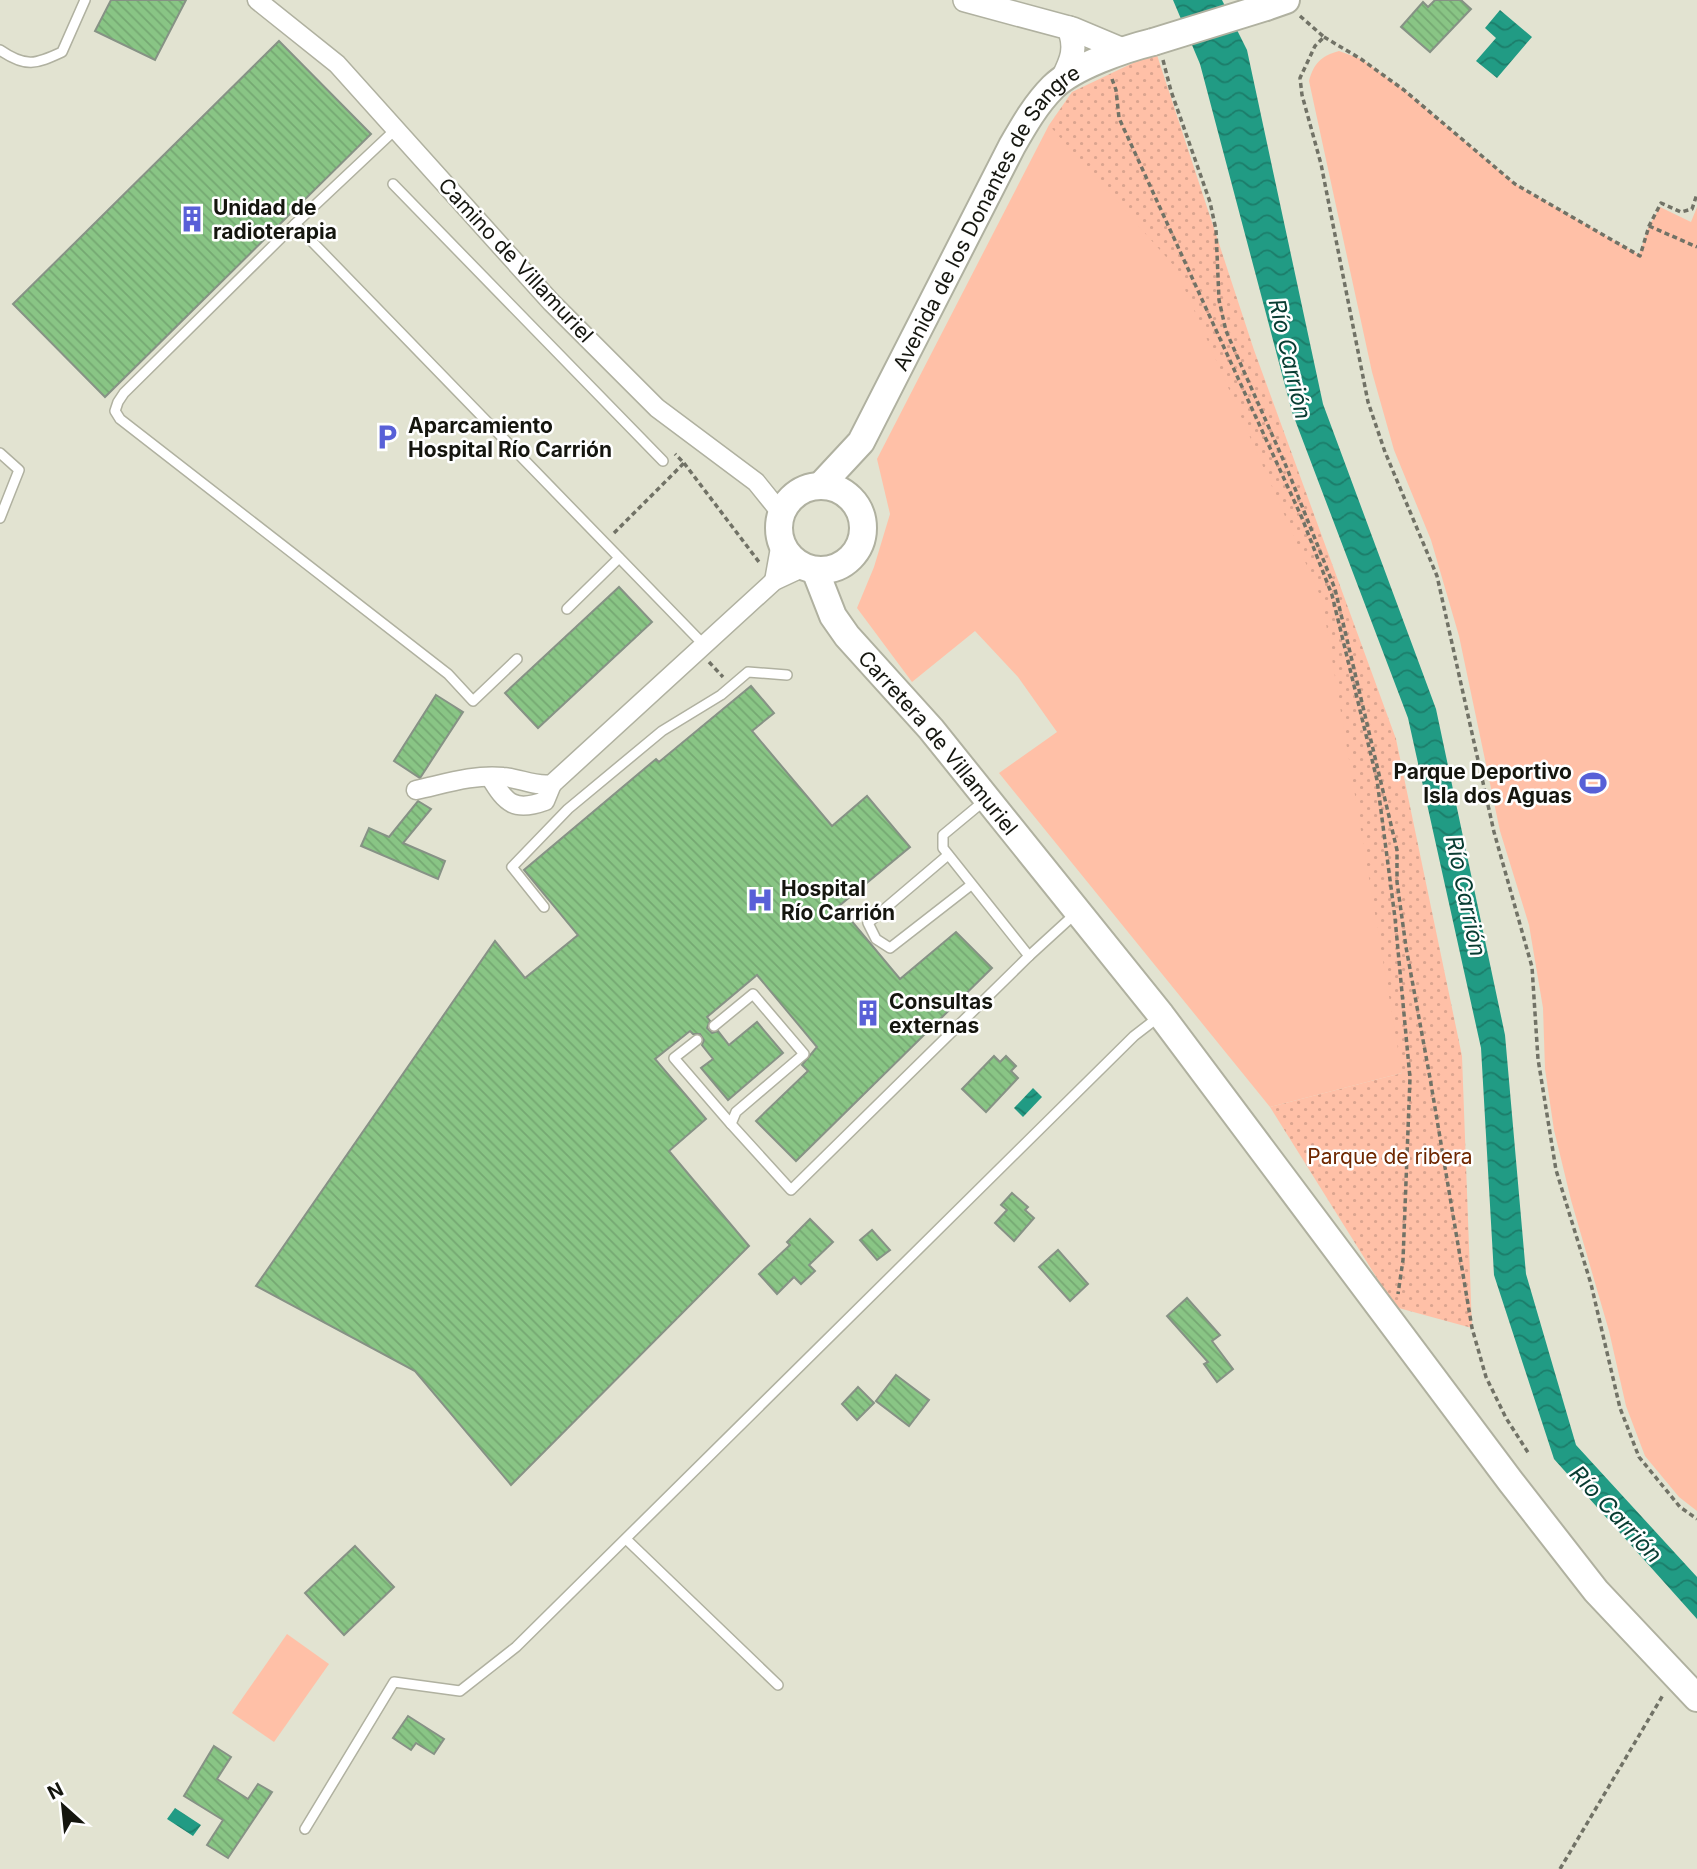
<svg xmlns="http://www.w3.org/2000/svg" width="1697" height="1869" viewBox="0 0 1697 1869" font-family="Inter,sans-serif">
<style>
.grass{fill:url(#grass-dots)}
.garden{fill:#ffc0a7}
.water{fill:url(#water-waves)}
.building{fill:url(#building-back-hatch);stroke:#869285;stroke-width:2}
.lines{fill:none;stroke-linecap:round;stroke-linejoin:round}
.service-casing{stroke:#b0b1a0;stroke-width:12}
.minor-casing{stroke:#b0b1a0;stroke-width:21}
.tertiary-casing{stroke:#b0b1a0;stroke-width:26}
.secondary-casing{stroke:#b0b1a0;stroke-width:30}
.path{stroke:#717266;stroke-width:3.5;stroke-dasharray:5 3.5;stroke-linecap:butt}
.service{stroke:#fff;stroke-width:9}
.minor{stroke:#fff;stroke-width:18}
.tertiary{stroke:#fff;stroke-width:23}
.secondary{stroke:#fff;stroke-width:26}
.secondary-bridge-casing{stroke:#b0b1a0;stroke-width:30;stroke-linecap:butt}
.secondary-bridge{stroke:#fff;stroke-width:26}
.labels{text-anchor:middle;dominant-baseline:central;stroke-width:5;stroke-linejoin:round;paint-order:stroke}
.poi-label{font-size:21px;font-weight:bold;fill:#15160f;stroke:#fff;text-anchor:start}
.street-label{font-size:21px;fill:#15160f;stroke:#fff}
.park-label{font-size:21px;fill:#6f2801;stroke:#fff}
.water-label{font-size:23px;font-style:italic;fill:#083c32;stroke:#fff}
</style>
<defs>
<pattern id="grass-dots" width="8" height="8" patternUnits="userSpaceOnUse" patternTransform="scale(1.75)"><rect width="8" height="8" fill="#ffc0a7"/><path d="M2 2h.1M6 6h.1" fill="none" stroke="#daa48f" stroke-width="1.8" stroke-linecap="round"/></pattern>
<pattern id="water-waves" width="16" height="10" patternUnits="userSpaceOnUse" patternTransform="scale(1.75)"><rect width="16" height="10" fill="#219b84"/><path d="M0 5q4-4 8 0t8 0" fill="none" stroke="#1c7d6a"/></pattern>
<pattern id="building-back-hatch" width="6" height="6" patternUnits="userSpaceOnUse" patternTransform="scale(1.75)"><rect width="6" height="6" fill="#89c585"/><path d="M-1 5l2 2M0 0l6 6M5-1l2 2" fill="none" stroke="#75a872"/></pattern>
</defs>
<rect width="100%" height="100%" fill="#e2e3d1"/>
<polygon class="grass" points="1156,52 1254,350 1396,739 1462,1056 1472,1328 1395,1307 1270,1107 1402,1073 1049,125 1072,92"/>
<g class="garden">
<path d="M1339,51l22,8 43,31 111,94 124,71 10,-29 11,-19 31,15 6,-15v1304l-18,-14 -34,-41 -19,-50 -17,-75 -38,-131 -17,-70 -9,-61 -2,-61 -14,-83 -29,-94 -41,-195 -28,-96 -37,-90 -22,-78 -63,-291c5,-18 12,-25 30,-30z"/>
<polygon points="1049,125 1175,267 1322,600 1402,1073 1270,1107 999,773 1057,732 1018,677 975,631 912,682 857,608 874,567 890,514 877,459"/>
<polygon points="287,1634 329,1664 274,1742 232,1713"/>
</g>
<g class="water">
<polygon points="1173,0 1222,0 1247,50 1323,404 1436,709 1505,1035 1526,1274 1576,1445 1697,1577 1697,1619 1554,1459 1494,1275 1481,1048 1408,718 1292,412 1200,64"/>
<polygon points="1500,10 1532,37 1497,78 1476,61 1496,38 1485,28"/>
<polygon points="1033,1088 1042,1097 1023,1117 1014,1108"/>
<polygon points="175,1808 201,1825 193,1836 167,1819"/>
</g>
<g class="building">
<polygon points="111,0 186,0 155,60 95,31"/>
<polygon points="1435,0 1461,0 1471,9 1430,52 1401,27 1423,2 1428,7"/>
<polygon points="279,41 371,134 105,397 13,304"/>
<polygon points="619,587 652,622 538,728 505,693"/>
<polygon points="751,686 774,713 752,731 832,826 867,796 910,847 839,906 900,979 956,932 992,968 796,1161 756,1121 808,1071 802,1065 817,1047 757,975 707,1017 710,1021 707,1028 712,1033 718,1031 729,1045 757,1022 783,1053 728,1100 701,1068 713,1059 702,1045 704,1040 700,1034 693,1034 690,1031 655,1059 706,1119 669,1151 749,1246 511,1485 415,1371 256,1286 495,941 525,978 578,935 524,870 656,759 659,762"/>
<polygon points="436,695 463,712 420,778 394,761"/>
<polygon points="418,801 431,809 403,843 445,861 438,879 361,846 369,828 389,837"/>
<polygon points="994,1056 1000,1062 1006,1056 1016,1066 1011,1071 1018,1078 986,1112 962,1089"/>
<polygon points="1012,1193 1028,1207 1025,1210 1034,1218 1014,1241 995,1223 1007,1210 1001,1205"/>
<polygon points="810,1219 833,1242 809,1265 815,1271 801,1284 794,1277 777,1294 759,1274 790,1245 787,1242"/>
<polygon points="872,1230 890,1250 877,1260 860,1240"/>
<polygon points="1058,1250 1088,1284 1070,1301 1039,1267"/>
<polygon points="1187,1298 1220,1335 1212,1341 1233,1369 1217,1382 1204,1364 1208,1362 1167,1316"/>
<polygon points="896,1375 929,1400 909,1426 876,1401"/>
<polygon points="858,1387 874,1403 857,1420 842,1404"/>
<polygon points="355,1546 394,1587 344,1635 305,1593"/>
<polygon points="408,1716 444,1739 434,1754 416,1743 411,1750 393,1738"/>
<polygon points="214,1746 231,1757 217,1779 248,1799 258,1784 272,1792 228,1858 207,1845 223,1820 184,1796"/>
</g>
<g class="lines">
<g class="service-casing">
<g id="service">
<path d="M0,50c26,18 36,14 62,2l23,-52"/>
<polyline points="396,129 295,224 124,393 118,402 115,411 120,419 448,674 473,701 517,659"/>
<polyline points="393,184 663,461"/>
<polyline points="295,224 705,646"/>
<polyline points="0,453 19,470 0,518"/>
<polyline points="567,609 619,558"/>
<polyline points="984,801 943,835 943,848 1029,956"/>
<polyline points="948,855 868,923 876,939 890,948 971,885"/>
<polyline points="544,907 512,867 568,809 662,731 721,695 748,672 787,675"/>
<polyline points="697,1040 674,1058 731,1124 736,1112 804,1054 753,994 714,1026"/>
<polyline points="731,1124 791,1190 1029,956 1075,914"/>
<polyline points="626,1539 778,1685"/>
<polyline points="305,1829 394,1682 460,1691 516,1647 1134,1036 1160,1016"/>
</g>
</g>
<g class="minor-casing">
<g id="minor">
<polyline points="257,0 337,64 551,302 657,408 756,482 781,513"/>
<polyline points="774,581 781,542"/>
<path d="M490,777c16,27 25,35 55,24l7,-17"/>
<path d="M416,790c28,-6 58,-16 87,-13 17,1 32,10 49,7l222,-203 30,-14"/>
</g>
</g>
<g class="tertiary-casing">
<g id="tertiary">
<polyline points="965,0 1073,29 1123,50"/>
<path d="M1063,78c9,-18 14,-30 6,-50"/>
</g>
</g>
<g class="secondary-casing">
<g id="secondary">
<polyline points="1266,7 1286,0"/>
<path id="s1" d="M821,485l40,-43 151,-296c12,-21 24,-42 41,-59 20,-20 71,-38 100,-45"/>
<circle cx="821" cy="528" r="42"/>
<path id="s2" d="M815,570l18,46 14,20 84,93 230,286 350,467 85,109 101,107"/>
</g>
</g>
<g class="path">
<polyline points="1300,16 1324,37 1315,46 1300,78 1302,95 1321,164 1368,402 1385,452 1437,576 1494,832 1532,967 1538,1059 1556,1170 1591,1284 1620,1408 1639,1457 1680,1507 1697,1519"/>
<polyline points="1324,37 1361,59 1404,90 1515,184 1640,256 1649,226 1661,203 1681,212 1692,209 1697,194"/>
<polyline points="1163,60 1171,91 1210,202 1216,230 1219,300 1226,331 1286,466 1335,589 1397,850 1397,882 1406,947 1430,1078 1472,1328 1486,1377 1506,1418 1529,1454"/>
<polyline points="1112,79 1116,90 1119,118 1302,518 1332,595 1377,780 1395,918 1410,1078 1403,1260 1398,1294"/>
<polyline points="1649,226 1697,247"/>
<polyline points="684,463 759,562"/>
<polyline points="614,533 684,463 675,454"/>
<polyline points="709,662 723,677"/>
<polyline points="1560,1869 1663,1695"/>
</g>
<use href="#service" class="service"/>
<use href="#minor" class="minor"/>
<use href="#tertiary" class="tertiary"/>
<use href="#secondary" class="secondary"/>
<g class="secondary-bridge-casing">
<polyline id="secondary-bridge" points="1153,42 1266,7"/>
</g>
<use href="#secondary-bridge" class="secondary-bridge"/>
</g>
<defs>
<g id="building-bare" transform="scale(2.1)"><path d="M-4-6H4V6H1V3H-1V6H-4ZM-2.5-4.3h1.7v1.8h-1.7ZM.8-4.3h1.7v1.8H.8ZM-2.5-1h1.7V.8h-1.7ZM.8-1h1.7V.8H.8Z" fill="#5860d7" stroke="#fff" stroke-width="2.5" paint-order="stroke"/></g>
<g id="parking-bare" transform="scale(2.1)"><path d="M-3.5-5.5H1a3.5 3.5 0 0 1 0 7H-1V5.5H-3.5ZM-1-3.4V-.6H.8a1.4 1.4 0 0 0 0-2.8Z" fill="#5860d7" stroke="#fff" stroke-width="2.5" paint-order="stroke"/></g>
<g id="stadium-bare" transform="scale(2.1)"><path d="M0-5a6.5 5 0 1 0 0 10a6.5 5 0 1 0 0-10ZM-3.5-1.8h7v3.6h-7Z" fill="#5860d7" stroke="#fff" stroke-width="2.5" paint-order="stroke"/></g>
<g id="hospital-bare" transform="scale(2.1)"><path d="M-5-5h3v3.5h4V-5h3V5h-3V1.5h-4V5h-3Z" fill="#5860d7" stroke="#fff" stroke-width="2.5" paint-order="stroke"/></g>
</defs>
<g fill-rule="evenodd">
<use href="#building-bare" x="192" y="219"/>
<use href="#parking-bare" x="387" y="437"/>
<use href="#stadium-bare" x="1593" y="783"/>
<use href="#hospital-bare" x="760" y="900"/>
<use href="#building-bare" x="868" y="1013"/>
</g>
<g class="labels">
<g class="poi-label">
<text x="213" y="207">Unidad de<tspan x="213" dy="24">radioterapia</tspan></text>
<text x="408" y="425">Aparcamiento<tspan x="408" dy="24">Hospital Río Carrión</tspan></text>
<text x="1572" y="771" text-anchor="end">Parque Deportivo<tspan x="1572" dy="24">Isla dos Aguas</tspan></text>
<text x="781" y="888">Hospital<tspan x="781" dy="24">Río Carrión</tspan></text>
<text x="889" y="1001">Consultas<tspan x="889" dy="24">externas</tspan></text>
</g>
<g class="street-label">
<text stroke="none"><textPath href="#s1" startOffset="317">Avenida de los Donantes de Sangre</textPath></text>
<text transform="translate(516 260) rotate(47)">Camino de Villamuriel</text>
<text stroke="none"><textPath href="#s2" startOffset="214">Carretera de Villamuriel</textPath></text>
</g>
<g class="park-label">
<text x="1390" y="1156">Parque de ribera</text>
</g>
<g class="water-label">
<text transform="translate(1290 359) rotate(77)">Río Carrión</text>
<text transform="translate(1466 896) rotate(78)">Río Carrión</text>
<text transform="translate(1616 1514) rotate(47)">Río Carrión</text>
</g>
</g>
<g transform="translate(63 1806) rotate(333)" stroke="#ffffff" stroke-width="5" paint-order="stroke">
<path d="M0-5L12 26L0 18L-12 26Z" fill="#15160f"/>
<text y="-10" font-size="19" font-weight="bold" text-anchor="middle" fill="#15160f">N</text>
</g>
</svg>
